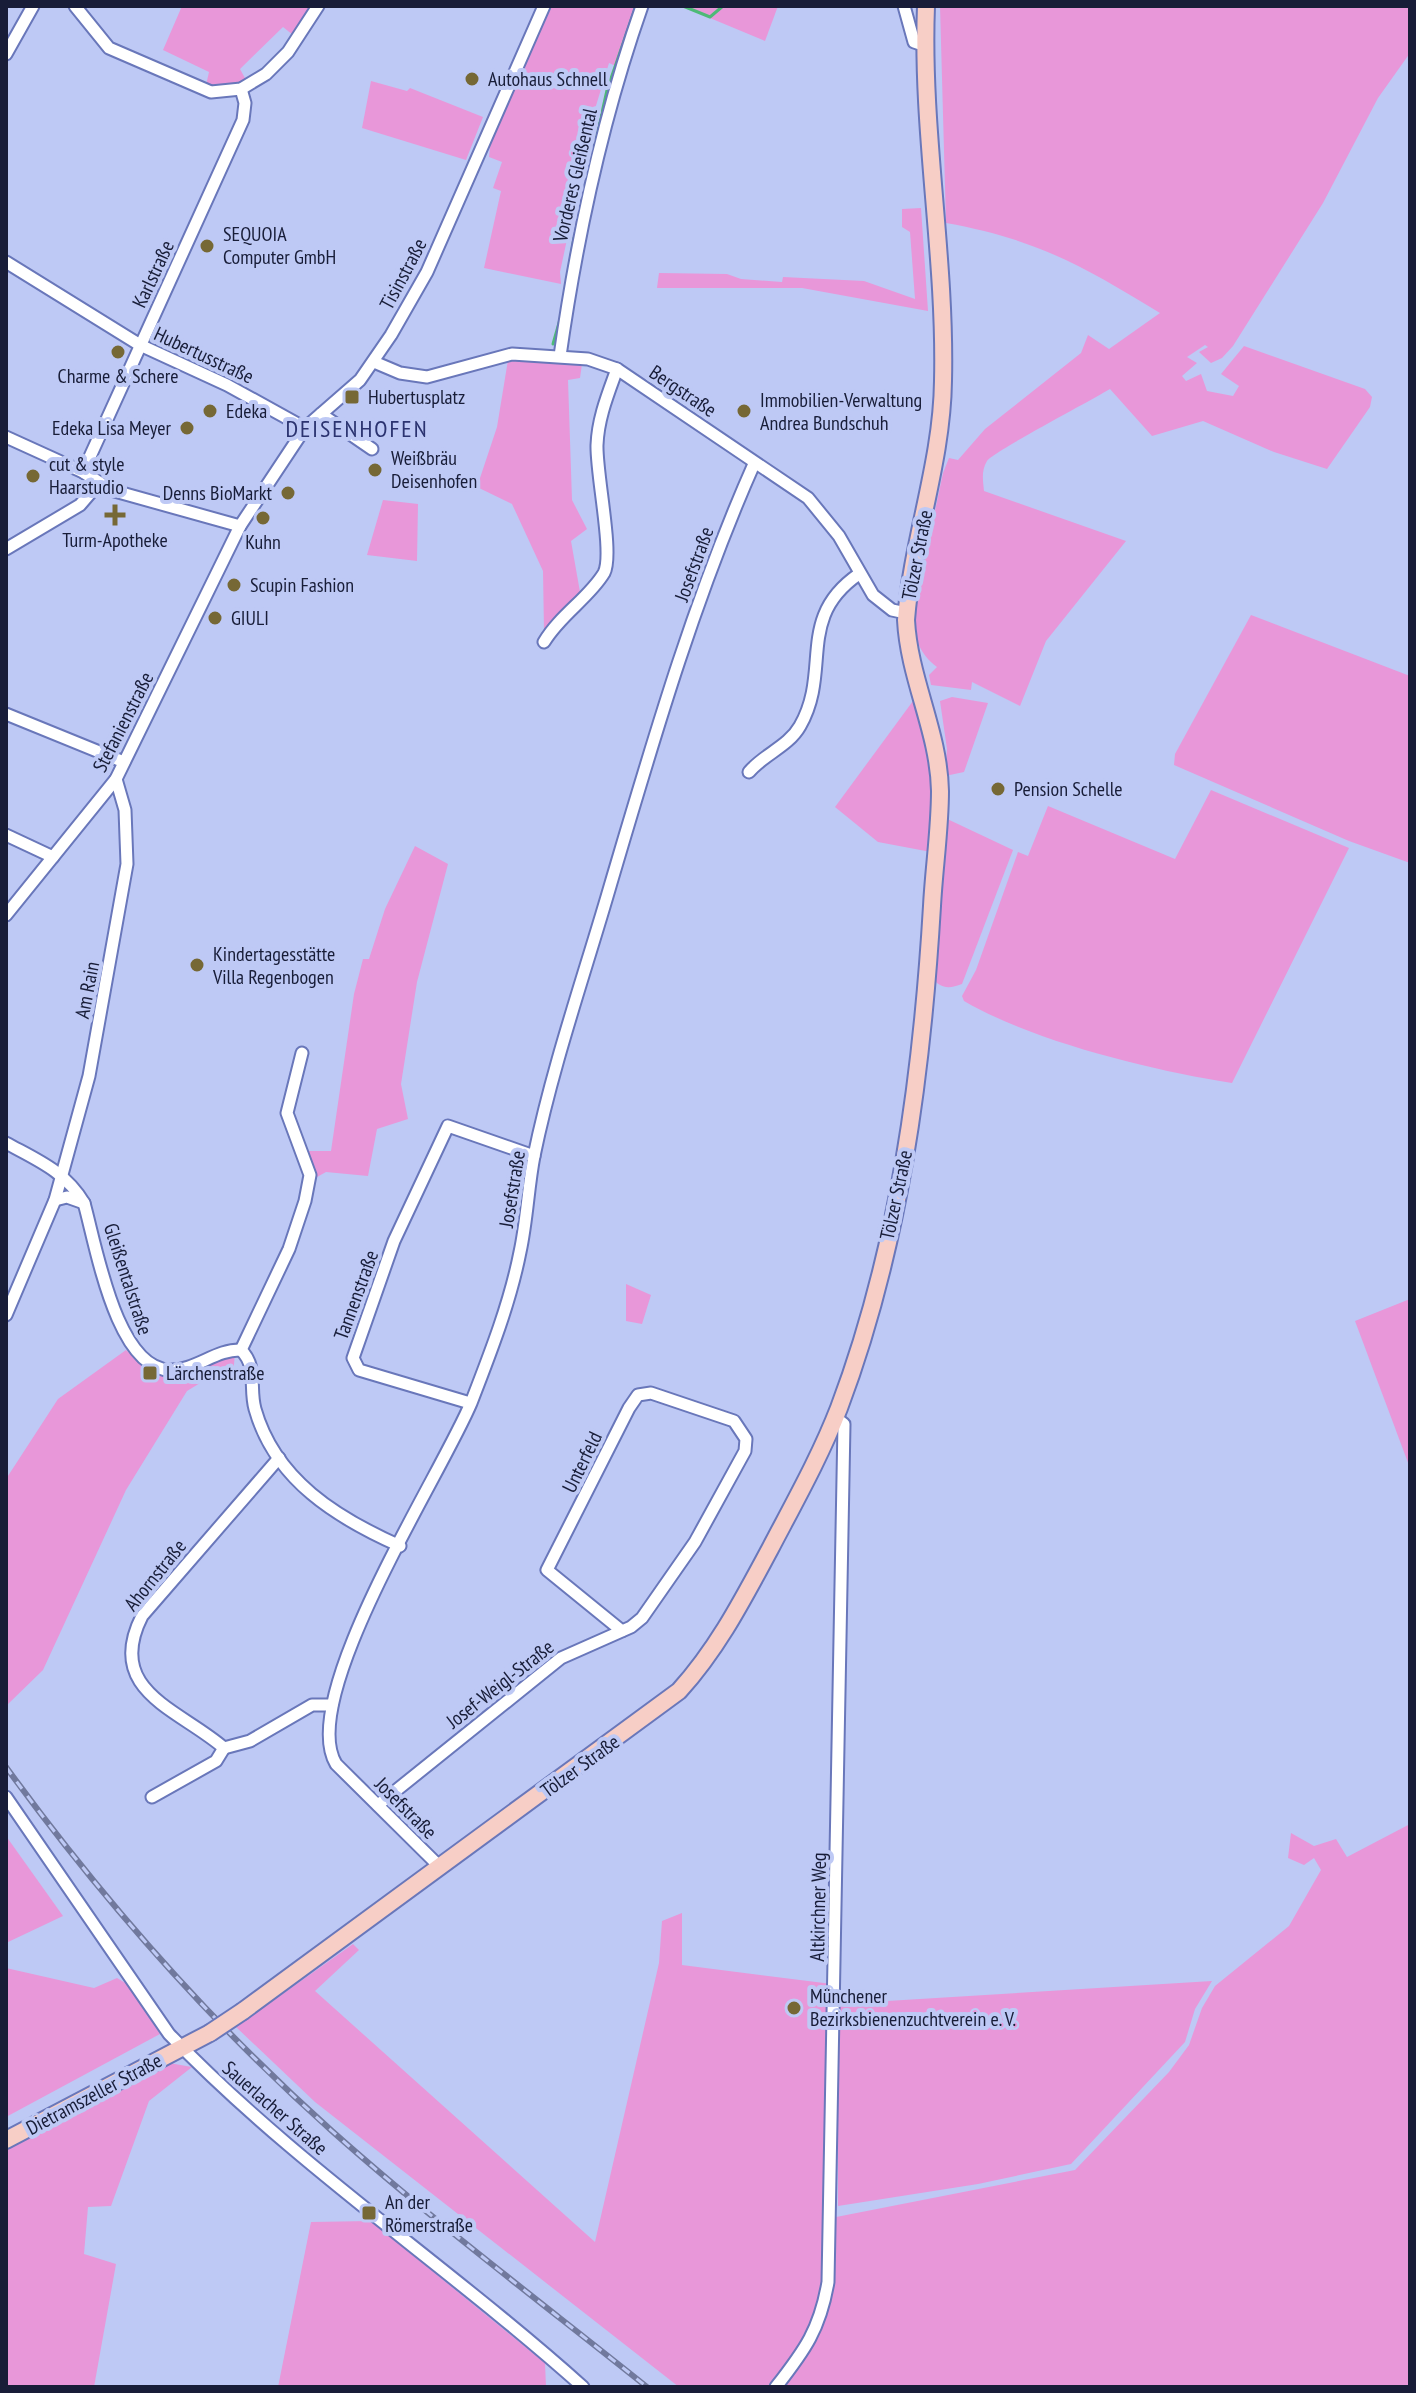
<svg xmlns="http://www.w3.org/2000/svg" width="1416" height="2393" viewBox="0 0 1416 2393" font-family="'PT Sans Narrow',sans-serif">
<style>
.green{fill:#e897d9}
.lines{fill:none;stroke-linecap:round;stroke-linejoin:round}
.stream{stroke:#4dba77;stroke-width:3}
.minor-casing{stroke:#6977ba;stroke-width:15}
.secondary-casing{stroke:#6977ba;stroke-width:20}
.minor{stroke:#fff;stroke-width:11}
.secondary{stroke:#f7cec6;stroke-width:16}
.rail-casing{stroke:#71799d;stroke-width:6}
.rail{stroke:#bec9f5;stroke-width:3;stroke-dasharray:9;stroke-linecap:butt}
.secondary-bridge-casing{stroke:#6977ba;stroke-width:20;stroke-linecap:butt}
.secondary-bridge{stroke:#f7cec6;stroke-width:16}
.poi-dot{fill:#766835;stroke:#bec9f5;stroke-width:3}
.labels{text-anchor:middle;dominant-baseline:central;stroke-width:8;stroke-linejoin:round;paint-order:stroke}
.poi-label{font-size:20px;fill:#181d38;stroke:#bec9f5;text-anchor:start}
.street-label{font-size:20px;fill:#181d38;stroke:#bec9f5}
.quarter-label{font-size:24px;letter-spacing:2px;fill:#2b3370;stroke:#bec9f5}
</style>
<rect width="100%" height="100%" fill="#bec9f5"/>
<g class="green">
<polygon points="182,6 312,6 293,35 283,27 240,69 246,80 234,85 206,85 209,72 163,50"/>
<polygon points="552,6 638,6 616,66 609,63 595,109 560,272 561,284 484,268 501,191 493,188 502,162 489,157 491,138"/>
<polygon points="681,6 778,6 765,41"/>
<path d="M940,6h470v47l-32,45 -55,105 -90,143 -11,12 -11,5 -12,-11 9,-5 -3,-2 -18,12 10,6 -15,13 4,5 15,-7 6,17 26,5 6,-10 -18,-12 23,-28 121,43 7,8 -2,10 -43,62 -53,-17 -71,-31 -51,15 -42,-47c-18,11 -119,64 -123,72 -6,10 -4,19 -3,30l142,50 -80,100 -26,65 -48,-24 -1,8 -40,-5 -2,-10 8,-8c-37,-27 -19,-72 -12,-109 6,-28 12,-57 18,-85l6,-15 9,2 27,-31 96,-76 7,-18 21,14 51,-36c-77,-47 -124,-74 -214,-90z"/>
<polygon points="371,81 407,91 410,88 483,117 466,160 362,128"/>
<polygon points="921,208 928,311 802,288 657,288 659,273 727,274 741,279 782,282 783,277 864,281 915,299 910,232 902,227 902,209"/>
<polygon points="508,360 582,364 580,378 568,380 572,500 587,529 571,541 580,592 544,631 543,571 512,504 477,487 497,427"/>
<polygon points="383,500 418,504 417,561 367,555"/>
<polygon points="1251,615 1410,676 1410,863 1349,841 1174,765 1175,754"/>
<polygon points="952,697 988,703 964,772 945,776 947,749 940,701"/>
<polygon points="913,701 934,773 931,852 878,842 835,807"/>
<path d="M1211,790l138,58 -117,235c-81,-13 -197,-41 -268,-82l-2,-5 14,-26 42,-118 10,4 20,-50 127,53z"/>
<path d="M943,817l70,33 -51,134c-13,5 -22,5 -30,-7z"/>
<polygon points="415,846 448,864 417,982 401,1084 408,1119 377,1129 368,1176 326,1172 317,1177 305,1151 331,1151 354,994 363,959 369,959 385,909"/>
<polygon points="626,1284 651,1295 642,1324 626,1321"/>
<polygon points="1410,1299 1410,1468 1355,1321"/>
<path d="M126,1350c41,38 63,19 109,3l-2,23 -23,1 -23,14 -61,99 -83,180 -37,36v-227l52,-80z"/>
<polygon points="1410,1824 1410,2387 679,2387 315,2102 236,2027 353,1944 359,1950 315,1991 595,2242 659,1963 662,1921 682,1913 682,1965 832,1984 826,2219 1075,2170 1169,2072 1189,2045 1202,2008 1215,1986 1289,1926 1321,1870 1314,1858 1304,1865 1288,1858 1291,1833 1314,1846 1336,1839 1347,1857"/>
<polygon points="6,1836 63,1916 6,1943"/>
<polygon points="6,1968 94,1988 117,1978 127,1984 160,2034 6,2117"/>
<polygon points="1212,1981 1195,2009 1185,2042 1071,2164 978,2184 838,2206 838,2004"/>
<polygon points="169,2063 192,2067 149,2101 111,2206 88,2207 84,2254 116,2264 94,2387 6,2387 6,2149"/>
<polygon points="371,2221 545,2363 546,2387 278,2387 311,2222"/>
</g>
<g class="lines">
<g class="stream">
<polyline points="683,6 710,17 723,6"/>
<polyline points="595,144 607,90 636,6"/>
<polyline points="562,309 574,238"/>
<polyline points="553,344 561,316"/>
</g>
<g class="minor-casing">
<g id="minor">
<polyline points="75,6 109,48 211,92 241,89 266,74 288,52 318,6"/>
<polyline points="904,6 914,42 926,46"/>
<polyline points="6,54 33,6"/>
<polyline points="6,262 140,345 227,385 305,428"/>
<path d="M560,356c17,-120 42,-236 82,-350"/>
<polyline points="374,362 400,373 427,377 512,354 588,359 617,369 808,498 839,536 873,595 892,610 906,613"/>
<polyline points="321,414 372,449"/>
<polyline points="6,437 83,472 111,490 240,526"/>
<polyline points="83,472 243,120 245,103 241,89"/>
<polyline points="6,549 80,505 98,484"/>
<path d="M544,642c16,-27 45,-44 60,-69 10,-19 -8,-99 -7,-128 1,-27 11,-51 20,-76"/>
<polyline points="6,714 124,762"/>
<path d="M749,772c15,-18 39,-25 51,-46 32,-56 -5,-108 59,-152"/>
<polyline points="6,835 53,857"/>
<polyline points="6,915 116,779 240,526 305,428 360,380 391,335 427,272 544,6"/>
<path d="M6,1143c31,17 59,28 78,60 12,42 32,166 86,167 25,1 46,-21 71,-20"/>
<polyline points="55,1200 67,1197 84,1203"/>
<polyline points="6,1315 55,1200 89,1076 127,864 125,810 116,779"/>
<polyline points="241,1350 289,1249 305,1201 310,1175 287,1113 302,1053"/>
<path d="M241,1350c17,17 8,38 14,59 20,71 82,109 145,137"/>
<polyline points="470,1403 359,1370 353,1358 394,1241 448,1126 534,1156"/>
<path d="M279,1458l-137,158c-38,75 37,93 82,132l26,-7 62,-36h20"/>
<path d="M6,1797l163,237c126,131 279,232 414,353"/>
<polyline points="152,1797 216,1761 224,1748"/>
<polyline points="378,1805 561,1658 631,1627 642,1618 695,1542 745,1451 746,1439 734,1421 651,1393 638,1395 629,1408 547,1570 622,1631"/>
<path d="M441,1868l-105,-104c-40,-66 105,-289 135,-361 19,-49 39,-100 49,-151 7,-32 8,-65 14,-96 19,-92 51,-183 77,-273 42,-142 83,-284 143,-419"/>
<path d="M776,2387c29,-37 44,-58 52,-105l16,-858 -9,-7"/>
</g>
</g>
<g class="secondary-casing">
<g id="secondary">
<path d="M243,2011l436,-320c39,-43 64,-92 91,-142 24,-46 50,-92 69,-141 60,-159 83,-333 93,-502 2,-38 8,-77 8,-115 -1,-59 -31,-112 -34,-171 6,-80 36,-157 37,-239 3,-125 -22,-250 -17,-375"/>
<polyline points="6,2140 210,2033"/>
</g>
</g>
<use href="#minor" class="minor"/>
<use href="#secondary" class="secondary"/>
<g class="rail-casing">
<path id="rail" d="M6,1767c96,132 204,255 326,364 101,90 210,172 315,256"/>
</g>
<use href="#rail" class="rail"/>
<g class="secondary-bridge-casing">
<polyline id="secondary-bridge" points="210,2033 243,2011"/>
</g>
<use href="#secondary-bridge" class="secondary-bridge"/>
</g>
<g class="poi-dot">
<circle cx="472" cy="79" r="8"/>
<circle cx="207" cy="246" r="8"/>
<circle cx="118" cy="352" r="8"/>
<rect x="344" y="389" width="16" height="16" rx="4"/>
<circle cx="210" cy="411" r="8"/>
<circle cx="744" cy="411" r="8"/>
<circle cx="187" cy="428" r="8"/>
<circle cx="375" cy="470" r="8"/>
<circle cx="33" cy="476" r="8"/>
<circle cx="288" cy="493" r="8"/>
<path d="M111 503h8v8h8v8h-8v8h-8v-8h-8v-8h8z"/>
<circle cx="263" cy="518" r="8"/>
<circle cx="234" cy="585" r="8"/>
<circle cx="215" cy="618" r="8"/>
<circle cx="998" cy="789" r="8"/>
<circle cx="197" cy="965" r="8"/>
<rect x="142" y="1365" width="16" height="16" rx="4"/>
<circle cx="794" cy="2008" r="8"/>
<rect x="361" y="2205" width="16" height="16" rx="4"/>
</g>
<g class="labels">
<g class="poi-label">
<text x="488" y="79">Autohaus Schnell</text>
<text x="223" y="234">SEQUOIA<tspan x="223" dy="23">Computer GmbH</tspan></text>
<text x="118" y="376" text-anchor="middle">Charme &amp; Schere</text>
<text x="368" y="397">Hubertusplatz</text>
<text x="760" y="400">Immobilien-Verwaltung<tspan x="760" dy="23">Andrea Bundschuh</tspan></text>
<text x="226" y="411">Edeka</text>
<text x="171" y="428" text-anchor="end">Edeka Lisa Meyer</text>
<text x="391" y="458">Weißbräu<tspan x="391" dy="23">Deisenhofen</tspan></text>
<text x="49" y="464">cut &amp; style<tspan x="49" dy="23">Haarstudio</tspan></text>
<text x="272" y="493" text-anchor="end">Denns BioMarkt</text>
<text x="115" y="540" text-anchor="middle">Turm-Apotheke</text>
<text x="263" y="542" text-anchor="middle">Kuhn</text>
<text x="250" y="585">Scupin Fashion</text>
<text x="231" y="618">GIULI</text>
<text x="1014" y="789">Pension Schelle</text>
<text x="213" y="954">Kindertagesstätte<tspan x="213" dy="23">Villa Regenbogen</tspan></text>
<text x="166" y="1373">Lärchenstraße</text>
<text x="810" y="1996">Münchener<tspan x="810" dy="23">Bezirksbienenzuchtverein e. V.</tspan></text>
<text x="385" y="2202">An der<tspan x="385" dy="23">Römerstraße</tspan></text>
</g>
<g class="street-label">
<text transform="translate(575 175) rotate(-77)">Vorderes Gleißental</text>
<text transform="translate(153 274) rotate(-65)">Karlstraße</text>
<text transform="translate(403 274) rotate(-62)">Tisinstraße</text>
<text transform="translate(204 355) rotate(25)">Hubertusstraße</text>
<text transform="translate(683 391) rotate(34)">Bergstraße</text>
<text transform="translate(917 555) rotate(-79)">Tölzer Straße</text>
<text transform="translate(694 564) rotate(-70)">Josefstraße</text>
<text transform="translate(123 722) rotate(-63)">Stefanienstraße</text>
<text transform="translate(87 990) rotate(-79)">Am Rain</text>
<text transform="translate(512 1189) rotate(-81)">Josefstraße</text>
<text transform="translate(896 1195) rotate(-78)">Tölzer Straße</text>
<text transform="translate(128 1279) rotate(72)">Gleißentalstraße</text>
<text transform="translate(356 1295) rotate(-70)">Tannenstraße</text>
<text transform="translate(582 1462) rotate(-64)">Unterfeld</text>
<text transform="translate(155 1575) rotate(-51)">Ahornstraße</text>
<text transform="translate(500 1684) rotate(-38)">Josef-Weigl-Straße</text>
<text transform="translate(580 1766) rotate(-36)">Tölzer Straße</text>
<text transform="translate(406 1808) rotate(45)">Josefstraße</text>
<text transform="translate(818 1907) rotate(-89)">Altkirchner Weg</text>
<text transform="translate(94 2094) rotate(-28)">Dietramszeller Straße</text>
<text transform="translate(275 2108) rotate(41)">Sauerlacher Straße</text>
</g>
<g class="quarter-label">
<text x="357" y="428">DEISENHOFEN</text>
</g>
</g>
<rect width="1416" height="2393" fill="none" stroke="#181d38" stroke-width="16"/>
</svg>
